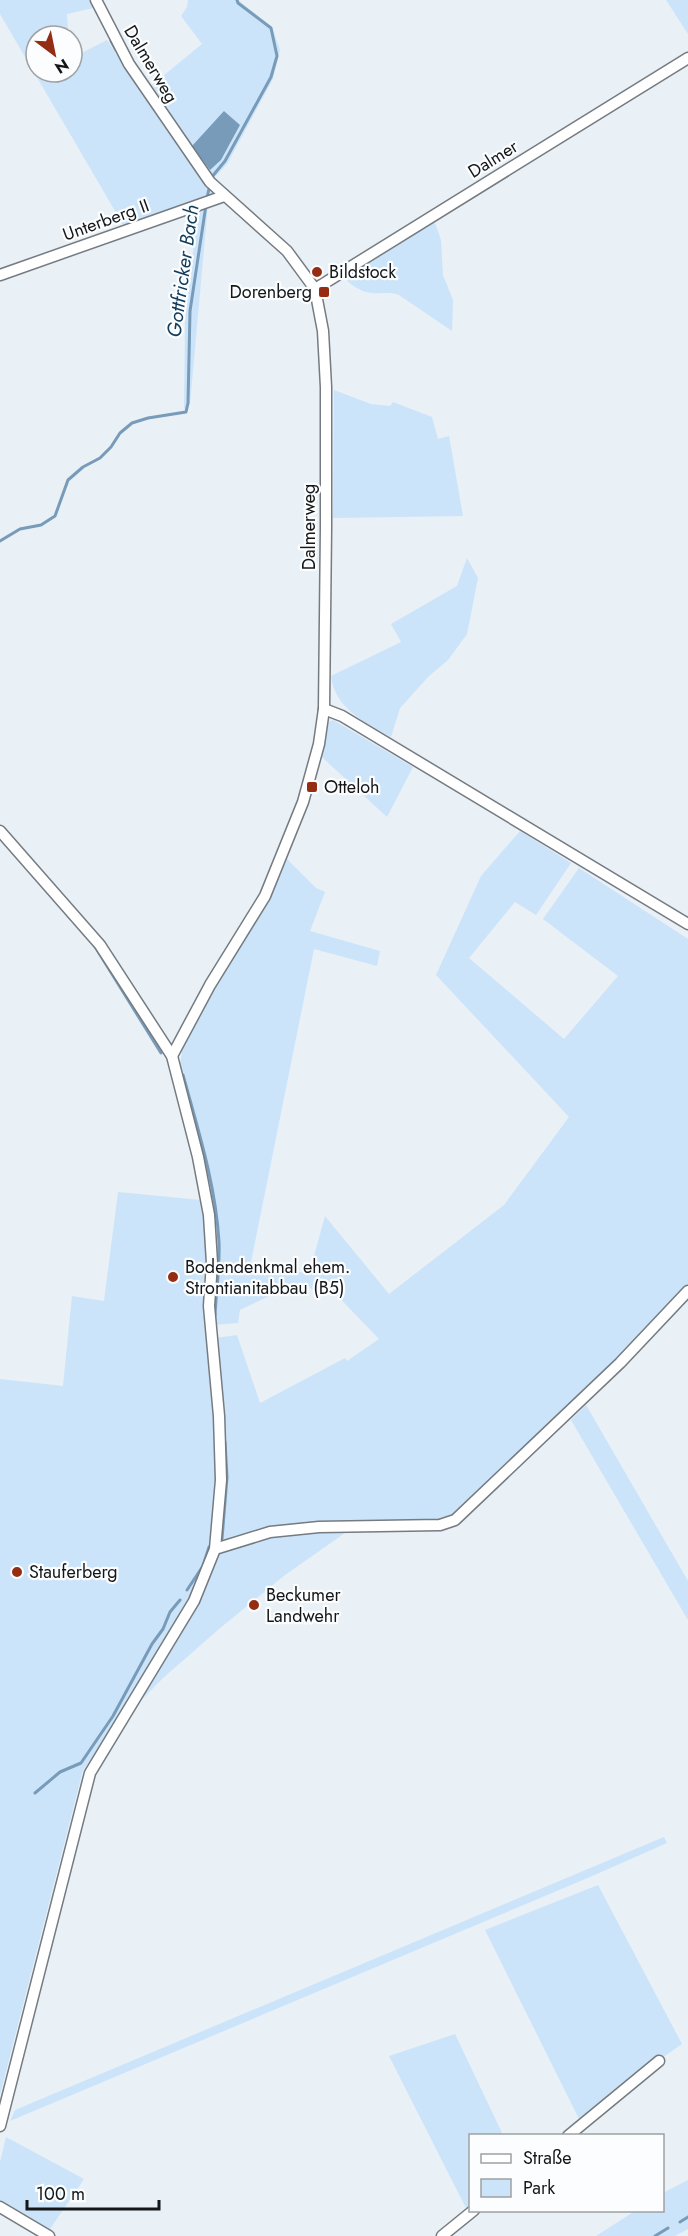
<svg xmlns="http://www.w3.org/2000/svg" width="688" height="2236" viewBox="0 0 688 2236" font-family="Jost,sans-serif">
<style>
.green{fill:#cbe4fa;fill-rule:evenodd}
.water{fill:#789bb9}
.lines{fill:none;stroke-linecap:round;stroke-linejoin:round}
.stream{stroke:#789bb9;stroke-width:3}
.minor-casing{stroke:#757b80;stroke-width:13}
.minor{stroke:#fff;stroke-width:10}
.poi-dot{fill:#952d12;stroke:#fbfdfe;stroke-width:2}
.labels{text-anchor:middle;dominant-baseline:central;stroke-width:4.5;stroke-linejoin:round;paint-order:stroke}
.street-label{font-size:18px;fill:#141618;stroke:#fbfdfe}
.poi-label{font-size:18px;fill:#141618;stroke:#fbfdfe;text-anchor:start}
.water-label{font-size:20px;font-style:italic;fill:#113b5a;stroke:#fbfdfe}
</style>
<rect width="100%" height="100%" fill="#e9f0f6"/>
<g class="green">
<polygon points="0,0 91,0 93,8 67,14 68,31 65,36 36,36 36,72 72,72 72,58 107,40 171,137 213,191 211,196 125,228 0,14"/>
<path d="M188,0h50l34,27 8,23 -7,29 -46,85 -13,14 -62,-93 50,-41 -21,-28 6,-9zM224,111l16,14 -19,35z"/>
<polygon points="666,0 688,0 688,34"/>
<polygon points="208,204 190,404 184,409 185,319 198,210"/>
<path d="M434,220l7,20 2,35 10,25 -1,31 -53,-36c-11,-4 -22,0 -33,-3 -10,-3 -17,-10 -25,-16z"/>
<polygon points="334,390 371,404 390,406 393,402 432,417 438,439 449,436 463,516 333,518"/>
<path d="M467,558l11,20 -11,56 -19,26 -19,16 -29,32 -9,29c-26,-15 -56,-28 -60,-61l70,-34 -10,-18 66,-38z"/>
<polygon points="333,720 413,767 387,817 322,757 329,722"/>
<path d="M520,831l51,32 -35,52 -21,-13 -46,56 95,81 54,-63 -75,-57 36,-51 109,71v349l-12,13 -219,214 -19,7 -76,-1 -77,54 -66,54 -56,49 -51,52 -29,40 -83,325v-716l63,7 9,-90 32,5 14,-109 83,8c11,41 0,76 3,115 2,31 7,62 11,92l10,3 -9,-72 21,-3 23,68 85,-45 2,3 32,-22 -54,-56 -10,9 -8,-7 -10,9 -7,-8 -50,24 -2,13 -24,2 -1,-20 4,-35 -2,-29 -33,-157 -2,-20 3,-18 101,-190 32,32 9,4 -15,39 70,20 -3,15 -63,-17 -63,313 58,12 16,-58 64,78 115,-89 65,-88 -133,-142 45,-99z"/>
<polygon points="586,1405 688,1581 688,1620 571,1420"/>
<polygon points="664,1837 667,1843 590,1877 10,2121 15,2110"/>
<polygon points="598,1885 682,2044 652,2065 581,2123 485,1930"/>
<polygon points="455,2034 503,2135 470,2136 470,2210 468,2212 389,2056"/>
<polygon points="6,2137 84,2179 50,2229 0,2200 0,2162"/>
<polygon points="688,2180 688,2229 675,2236 596,2236 635,2211 662,2210 663,2193"/>
</g>
<polygon class="water" points="224,111 240,125 221,160 210,170 192,146"/>
<g class="lines">
<g class="stream">
<polyline points="111,41 116,50"/>
<polyline points="211,178 225,161 271,77 277,56 271,28 238,3 237,0"/>
<polyline points="207,198 210,184"/>
<polyline points="0,541 20,529 41,525 55,516 68,480 83,467 100,458 111,447 120,433 132,423 148,418 186,412 188,403 190,311 206,205"/>
<polyline points="94,945 161,1053"/>
<path d="M183,1075c15,54 33,111 36,167 1,26 -3,49 -4,74"/>
<polyline points="222,1539 227,1477 225,1442"/>
<polyline points="187,1590 203,1566 209,1547"/>
<polyline points="35,1793 60,1772 81,1763 113,1716 152,1644 163,1629 170,1612 180,1600"/>
<polyline points="680,2222 688,2217"/>
<polyline points="655,2236 668,2228"/>
</g>
<g class="minor-casing">
<g id="minor">
<polyline points="96,0 129,64 210,182 287,251 315,289 323,331 326,387 326,527 324,709 319,744 303,802 265,896 210,985 172,1056"/>
<polyline points="0,275 224,196"/>
<polyline points="315,289 688,58"/>
<polyline points="324,709 342,716 688,924"/>
<polyline points="0,831 100,945 172,1056 198,1157 209,1215 212,1263 209,1306 219,1416 221,1480 215,1549 194,1601 90,1773 0,2126"/>
<polyline points="215,1549 270,1532 319,1527 440,1525 455,1520 620,1363 688,1291"/>
<polyline points="568,2136 659,2061"/>
<polyline points="0,2207 49,2236"/>
<polyline points="442,2236 474,2210"/>
</g>
</g>
<use href="#minor" class="minor"/>
</g>
<g class="poi-dot">
<circle cx="317" cy="272" r="6"/>
<rect x="318" y="286" width="12" height="12" rx="3"/>
<rect x="306" y="781" width="12" height="12" rx="3"/>
<circle cx="173" cy="1277" r="6"/>
<circle cx="17" cy="1572" r="6"/>
<circle cx="254" cy="1605" r="6"/>
</g>
<g class="labels">
<g class="street-label">
<text transform="translate(151 64) rotate(59)">Dalmerweg</text>
<text transform="translate(493 159) rotate(-32)">Dalmer</text>
<text transform="translate(106 220) rotate(-20)">Unterberg II</text>
<text transform="translate(309 527) rotate(-90)">Dalmerweg</text>
</g>
<g class="poi-label">
<text x="329" y="272">Bildstock</text>
<text x="312" y="292" text-anchor="end">Dorenberg</text>
<text x="324" y="787">Otteloh</text>
<text x="185" y="1267">Bodendenkmal ehem.<tspan x="185" dy="21">Strontianitabbau (B5)</tspan></text>
<text x="29" y="1572">Stauferberg</text>
<text x="266" y="1595">Beckumer<tspan x="266" dy="21">Landwehr</tspan></text>
</g>
<g class="water-label">
<text transform="translate(183 271) rotate(-82)">Gottfricker Bach</text>
</g>
</g>
<rect x="469" y="2134" width="195" height="78" fill="#fbfdfe" stroke="#9fa1a2" stroke-width="1.5"/>
<rect x="481" y="2154" width="30" height="9" fill="#ffffff" stroke="#9fa1a2" stroke-width="1.5"/>
<text x="523" y="2164" font-size="18" fill="#141618">Straße</text>
<rect x="481" y="2179" width="30" height="18" fill="#cbe4fa" stroke="#9fa1a2" stroke-width="1.5"/>
<text x="523" y="2194" font-size="18" fill="#141618">Park</text>
<g transform="translate(54 54) rotate(148)"><circle r="28" fill="#fbfdfe" stroke="#9fa1a2" stroke-width="1.5"/>
<path d="M0-4.5L10 22L0 15L-10 22Z" fill="#952d12"/>
<text y="-9" font-size="16" font-weight="bold" text-anchor="middle" fill="#141618">N</text>
</g>
<path d="M27 2200v9h132v-9" fill="none" stroke="#141618" stroke-width="3"/>
<text x="36" y="2200" font-size="18" fill="#141618" stroke="#fbfdfe" stroke-width="4.5" paint-order="stroke">100 m</text>
</svg>
